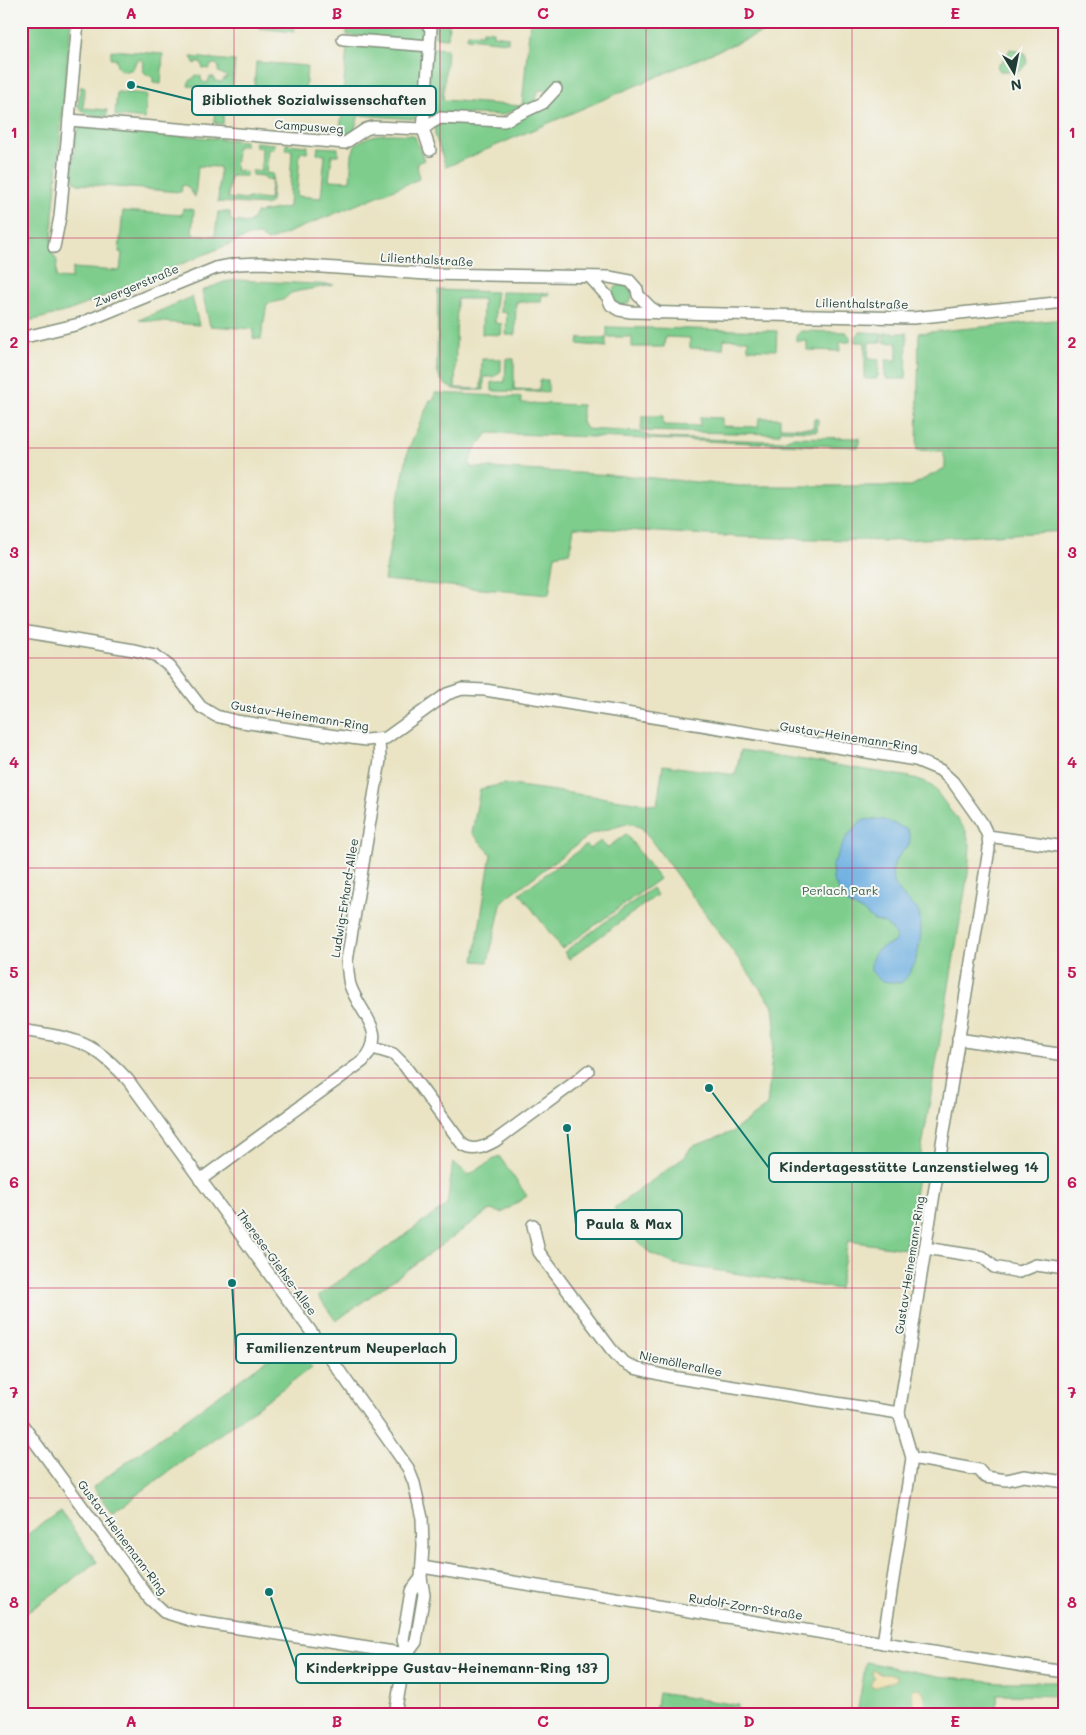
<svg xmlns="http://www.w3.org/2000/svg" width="1086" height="1735" viewBox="0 0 1086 1735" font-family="Mali,sans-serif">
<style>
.green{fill:#7ecd8d;stroke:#4e8560}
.sand{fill:#eeda9e;stroke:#868c69}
.water{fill:#6dafe1;stroke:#46768a}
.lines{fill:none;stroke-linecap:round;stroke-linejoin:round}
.minor-casing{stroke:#84907c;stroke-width:14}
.minor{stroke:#fff;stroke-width:11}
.rail{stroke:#1f3d34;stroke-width:3;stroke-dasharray:8 4;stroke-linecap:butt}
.grid{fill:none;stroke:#c2185b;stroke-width:1;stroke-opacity:0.55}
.labels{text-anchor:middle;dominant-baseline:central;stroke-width:4;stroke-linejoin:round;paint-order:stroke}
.street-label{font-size:12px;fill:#1f3d34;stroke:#f6f6f2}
.park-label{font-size:12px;fill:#37614a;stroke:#f6f6f2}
.leader{fill:none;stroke:#0f766e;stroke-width:2}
.callout-dot{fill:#0f766e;stroke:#f6f6f2;stroke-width:2}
.callout{fill:#f6f6f2;stroke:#0f766e;stroke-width:2}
.callout-label{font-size:14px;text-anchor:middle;font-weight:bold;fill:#1f3d34}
.neatline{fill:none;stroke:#c2185b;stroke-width:2}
.grid-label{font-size:16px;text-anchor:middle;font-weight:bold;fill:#c2185b}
</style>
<rect width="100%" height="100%" fill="#f6f6f2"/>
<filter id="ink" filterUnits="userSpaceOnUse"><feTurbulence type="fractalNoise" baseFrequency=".02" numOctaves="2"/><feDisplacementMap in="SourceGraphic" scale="10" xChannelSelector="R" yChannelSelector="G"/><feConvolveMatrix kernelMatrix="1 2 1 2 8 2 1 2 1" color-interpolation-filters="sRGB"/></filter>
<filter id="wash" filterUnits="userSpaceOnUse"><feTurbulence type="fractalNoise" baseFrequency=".0096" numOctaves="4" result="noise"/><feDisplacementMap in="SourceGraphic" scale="20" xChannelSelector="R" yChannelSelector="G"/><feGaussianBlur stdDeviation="1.12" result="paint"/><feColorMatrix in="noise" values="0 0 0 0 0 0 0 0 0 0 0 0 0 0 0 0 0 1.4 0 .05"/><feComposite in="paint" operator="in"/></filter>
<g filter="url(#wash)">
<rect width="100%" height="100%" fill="#eae4c4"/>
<g class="green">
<path d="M21,21h50l-18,195 -1,35 5,10 -1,17 15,1 2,-11 47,3 2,-18 -3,-1 4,-41 59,4 1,-7 11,2 -2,24 23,2 3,-24h12v7l5,3c6,-1 11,2 16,0l5,-9 33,-6 3,-57h-6v-6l22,2 -1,7 -7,-1 -3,44 24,2 4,-43 -8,-1 1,-7 20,1v7h-6l-3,25 21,1 2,-26 3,-10c17,-14 36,-11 57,-10l3,2 9,23 -7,3 2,16 -151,62 -9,-6 -10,1 -178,74 -33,9 -17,3z"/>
<polygon points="186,21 213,21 217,24 221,21 239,21 238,27"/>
<polygon points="260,21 290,21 294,27 294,32 259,28"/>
<path d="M347,21h74c3,7 6,14 1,21l-75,-7z"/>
<polygon points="436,21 449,21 448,38 435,37"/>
<polygon points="530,21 791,21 719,50 446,167 435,135 435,127 443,123 502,126 553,103 556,96 561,92 539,90 534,102 502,115 439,113 414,119 359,115 354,131 345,137 340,134 347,47 349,43 353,42 447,49 443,100 522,106"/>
<polygon points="483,30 493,31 493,35 508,37 508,42 467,38 468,33 483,34"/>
<polygon points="1010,49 1025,53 1027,63 1020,71 1000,71 997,66 1007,56"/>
<path d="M111,50l52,4 -2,30 -8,-1v-6l-6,-2 -4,-4 1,-8 -3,-4 -5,2 -3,8c-7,3 -10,3 -16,-2l-1,-8h-5z"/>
<polygon points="191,57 235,61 232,90 188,86 189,82 196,75 201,76 201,80 205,83 208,82 210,77 214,77 215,81 221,82 224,80 224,78 227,78 227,76 218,72 219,67 216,64 212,64 209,69 203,68 201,62 197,62 195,64"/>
<polygon points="256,62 307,66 305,95 254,91"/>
<path d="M80,87h5l-2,21 24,2v6c-12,0 -23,0 -29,-10z"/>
<polygon points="117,92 147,94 145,119 115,116"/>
<polygon points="215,102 224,103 223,124 214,123"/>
<polygon points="81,127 245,141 245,146 237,146 235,170 246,172 246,176 232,176 230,177 228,198 247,200 248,198 269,200 272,180 265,179 264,176 252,175 252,171 261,171 262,148 255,147 255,142 275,144 274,149 268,149 266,173 273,174 271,202 266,205 218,202 220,167 198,166 195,197 189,188 185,185 182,186 181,192 78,184 75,182 72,174 76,132"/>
<polygon points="235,280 334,285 299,291 291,293 283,300 267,304 261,339 253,338 254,329 210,326 202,291 224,282"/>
<circle cx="622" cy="295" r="10"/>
<path d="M438,290l58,2 -1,31 7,1 -1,11 -19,-1 1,-35h-26l-2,89 26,1 1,-30h19v12l-7,6h-10v13c-21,0 -42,4 -47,-21z"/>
<polygon points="501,292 549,293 549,295 542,295 541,302 516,302 515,335 506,335 507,313 500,312"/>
<polygon points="192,297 199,325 139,320"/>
<path d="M1065,319v212l-178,10 -145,-4 -168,-10 -4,25 -15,3 -6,40 -165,-15 24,-130 22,-50h4l1,-7 86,4v6l61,2v17l4,7 52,3 16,6 128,3 10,-4 67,1v9l-371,-14c-8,11 -20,20 -18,34l160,9 110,10h171l34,-18v-9l-3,-8 -25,-1 2,-117z"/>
<polygon points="607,327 777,331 776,350 748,349 748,340 724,339 723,349 690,348 690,338 665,337 664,347 632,347 632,337 607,337"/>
<polygon points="801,331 846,332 850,337 850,342 840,342 840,351 807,350 807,341 796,341 796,336"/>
<polygon points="860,332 882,333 881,342 869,342 868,359 879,360 878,376 876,379 865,379 865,342 855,342 855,337"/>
<polygon points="884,333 907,333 906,379 887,379 885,375 886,360 897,360 897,343 884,342"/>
<polygon points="579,338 606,338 606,347 578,344"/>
<polygon points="506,359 514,359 514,389 539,390 540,380 548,380 548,392 492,391 492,382 505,382"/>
<polygon points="642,416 663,416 663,425 700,426 700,417 722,418 722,426 758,427 759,418 780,418 780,427 813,428 814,419 818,419 817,431 780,430 780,434 641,431"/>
<polygon points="741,750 910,777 925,782 933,787 966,831 970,846 968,873 905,1249 848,1241 839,1289 674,1264 650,1253 635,1239 614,1208 685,1157 691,1147 732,1132 767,1106 775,1026 773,1006 642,828 630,823 591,834 502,901 488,962 474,961 491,854 472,833 480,789 504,784 657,805 663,765 735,775"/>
<polygon points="626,834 659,879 562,949 520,893 586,845 589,849 601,841 607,848"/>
<polygon points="652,888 657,895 569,959 564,952"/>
<polygon points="499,1156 527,1196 502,1213 490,1210 336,1321 318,1296 447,1205 453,1162 469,1175"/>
<polygon points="293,1341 312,1367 112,1513 93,1487"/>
<polygon points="60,1511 97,1562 21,1617 21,1539"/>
<polygon points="866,1662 937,1676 1001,1682 1065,1682 1065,1696 997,1695 998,1714 857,1714"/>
<polygon points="658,1693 738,1705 737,1714 655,1714"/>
</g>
<g class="sand">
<polygon points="873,1670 882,1674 896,1675 897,1680 874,1688 870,1685 874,1678 872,1674"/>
<path d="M920,1688c5,5 7,17 4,23h-3l-8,-3 -1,-19z"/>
</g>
<path class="water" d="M880,819l15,5 13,6 2,8 -1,7c-19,17 -23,33 -5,52 4,5 11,9 14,14 8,19 -1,60 -17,72l-20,-2 -10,-10c0,-18 5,-22 22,-28l3,-5 -4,-8 -8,-7 -10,-2 -10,-9 -18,-9 -13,-23 -1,-14 14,-28 16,-18z"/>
</g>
<g filter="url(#ink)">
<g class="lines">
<g class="minor-casing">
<g id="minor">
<polyline points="425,21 431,29 423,129 430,150"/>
<polyline points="343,39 430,46"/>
<polyline points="69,120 345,143 366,129 373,127 423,129 431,123 440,118 504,121 543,103 556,89"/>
<polyline points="54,247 60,217 78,21"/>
<polyline points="590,277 607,296 611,305 619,310 631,312 913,318 1065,302"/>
<polyline points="21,338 79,324 216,268 237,264 262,263 427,274 609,277 630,281 637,289 638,295 650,307 659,313"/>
<polyline points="21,631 134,650 155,655 170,667 201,707 216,716 236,721 329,735 366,740 386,738 447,694 462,689 485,690 916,760 940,770 953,782 982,823 988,836 989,849 899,1413 912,1458 883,1643"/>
<polyline points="988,836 1065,847"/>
<path d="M21,1030c24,4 55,7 75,21 12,8 22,18 32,29l203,279 77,109 6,15 8,35 1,28 -2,32 3,16 -8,48 -9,12 -5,20 -7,40"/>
<polyline points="958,1039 1065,1055"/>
<path d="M373,1048l20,6 11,11 59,80c11,7 21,2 32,-4l79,-58 14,-12"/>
<path d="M200,1180l163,-119c27,-29 -4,-48 -13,-76 -2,-8 -2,-16 -3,-24l33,-201 -1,-20"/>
<polyline points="533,1225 539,1252 611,1349 622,1361 634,1368 671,1377 899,1413"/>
<polyline points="925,1248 983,1257 994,1267 1019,1272 1036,1265 1065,1269"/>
<polyline points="21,1423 150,1599 164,1612 193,1621 407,1654"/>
<polyline points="912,1458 979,1470 985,1477 1007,1480 1024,1476 1065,1482"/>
<polyline points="422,1567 1018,1665 1065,1672"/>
<polyline points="407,1654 403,1640 411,1591 421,1578"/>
</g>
</g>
<use href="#minor" class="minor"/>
<polyline class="rail" points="21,1710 26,1714"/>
</g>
</g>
<path class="grid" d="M234,21v1693M440,21v1693M646,21v1693M852,21v1693M21,238h1044M21,448h1044M21,658h1044M21,868h1044M21,1078h1044M21,1288h1044M21,1498h1044"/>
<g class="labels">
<g class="street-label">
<text transform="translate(309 126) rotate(4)">Campusweg</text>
<text transform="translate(427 259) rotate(3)">Lilienthalstraße</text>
<text transform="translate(136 285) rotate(-23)">Zwergerstraße</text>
<text transform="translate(862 303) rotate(1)">Lilienthalstraße</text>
<text transform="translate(300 715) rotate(9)">Gustav-Heinemann-Ring</text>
<text transform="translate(849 736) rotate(9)">Gustav-Heinemann-Ring</text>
<text transform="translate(344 898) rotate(-81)">Ludwig-Erhard-Allee</text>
<text transform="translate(277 1262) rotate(54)">Therese-Giehse-Allee</text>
<text transform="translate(909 1265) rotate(-81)">Gustav-Heinemann-Ring</text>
<text transform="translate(681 1363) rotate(12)">Niemöllerallee</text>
<text transform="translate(123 1537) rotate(53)">Gustav-Heinemann-Ring</text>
<text transform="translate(746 1606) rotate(9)">Rudolf-Zorn-Straße</text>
</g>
<g class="park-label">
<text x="840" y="890">Perlach Park</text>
</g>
</g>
<path class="leader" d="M131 85L192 100M709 1088L769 1168M567 1128L576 1225M232 1283L236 1349M269 1592L296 1668"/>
<g class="callout-dot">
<circle cx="131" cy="85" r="5"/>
<circle cx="709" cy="1088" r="5"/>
<circle cx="567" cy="1128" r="5"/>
<circle cx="232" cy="1283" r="5"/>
<circle cx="269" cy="1592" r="5"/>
</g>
<g class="callout">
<rect x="192" y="86" width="244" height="29" rx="5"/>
<rect x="769" y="1153" width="279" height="29" rx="5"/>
<rect x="576" y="1210" width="106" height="29" rx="5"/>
<rect x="236" y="1334" width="220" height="29" rx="5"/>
<rect x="296" y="1654" width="312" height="29" rx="5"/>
</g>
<g class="callout-label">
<text x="314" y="105">Bibliothek Sozialwissenschaften</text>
<text x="909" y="1172">Kindertagesstätte Lanzenstielweg 14</text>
<text x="629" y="1229">Paula &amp; Max</text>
<text x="346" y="1353">Familienzentrum Neuperlach</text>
<text x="452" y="1673">Kinderkrippe Gustav-Heinemann-Ring 137</text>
</g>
<rect width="1086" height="1735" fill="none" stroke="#f6f6f2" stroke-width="55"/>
<g transform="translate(1014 72) rotate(170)" stroke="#f6f6f2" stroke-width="4" paint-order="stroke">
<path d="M0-4L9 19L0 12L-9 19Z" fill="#1f3d34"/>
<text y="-8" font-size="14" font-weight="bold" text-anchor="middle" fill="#1f3d34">N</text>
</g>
<rect x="28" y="28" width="1030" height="1680" class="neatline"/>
<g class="grid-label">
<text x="131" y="19">A</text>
<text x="337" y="19">B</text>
<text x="543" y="19">C</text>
<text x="749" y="19">D</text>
<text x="955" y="19">E</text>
<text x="14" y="138">1</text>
<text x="1072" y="138">1</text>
<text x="14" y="348">2</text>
<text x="1072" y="348">2</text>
<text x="14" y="558">3</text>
<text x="1072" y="558">3</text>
<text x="14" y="768">4</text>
<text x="1072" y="768">4</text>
<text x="14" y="978">5</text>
<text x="1072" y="978">5</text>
<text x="14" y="1188">6</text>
<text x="1072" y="1188">6</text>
<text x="14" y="1398">7</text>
<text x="1072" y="1398">7</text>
<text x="14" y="1608">8</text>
<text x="1072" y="1608">8</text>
<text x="131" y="1727">A</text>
<text x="337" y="1727">B</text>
<text x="543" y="1727">C</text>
<text x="749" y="1727">D</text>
<text x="955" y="1727">E</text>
</g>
</svg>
